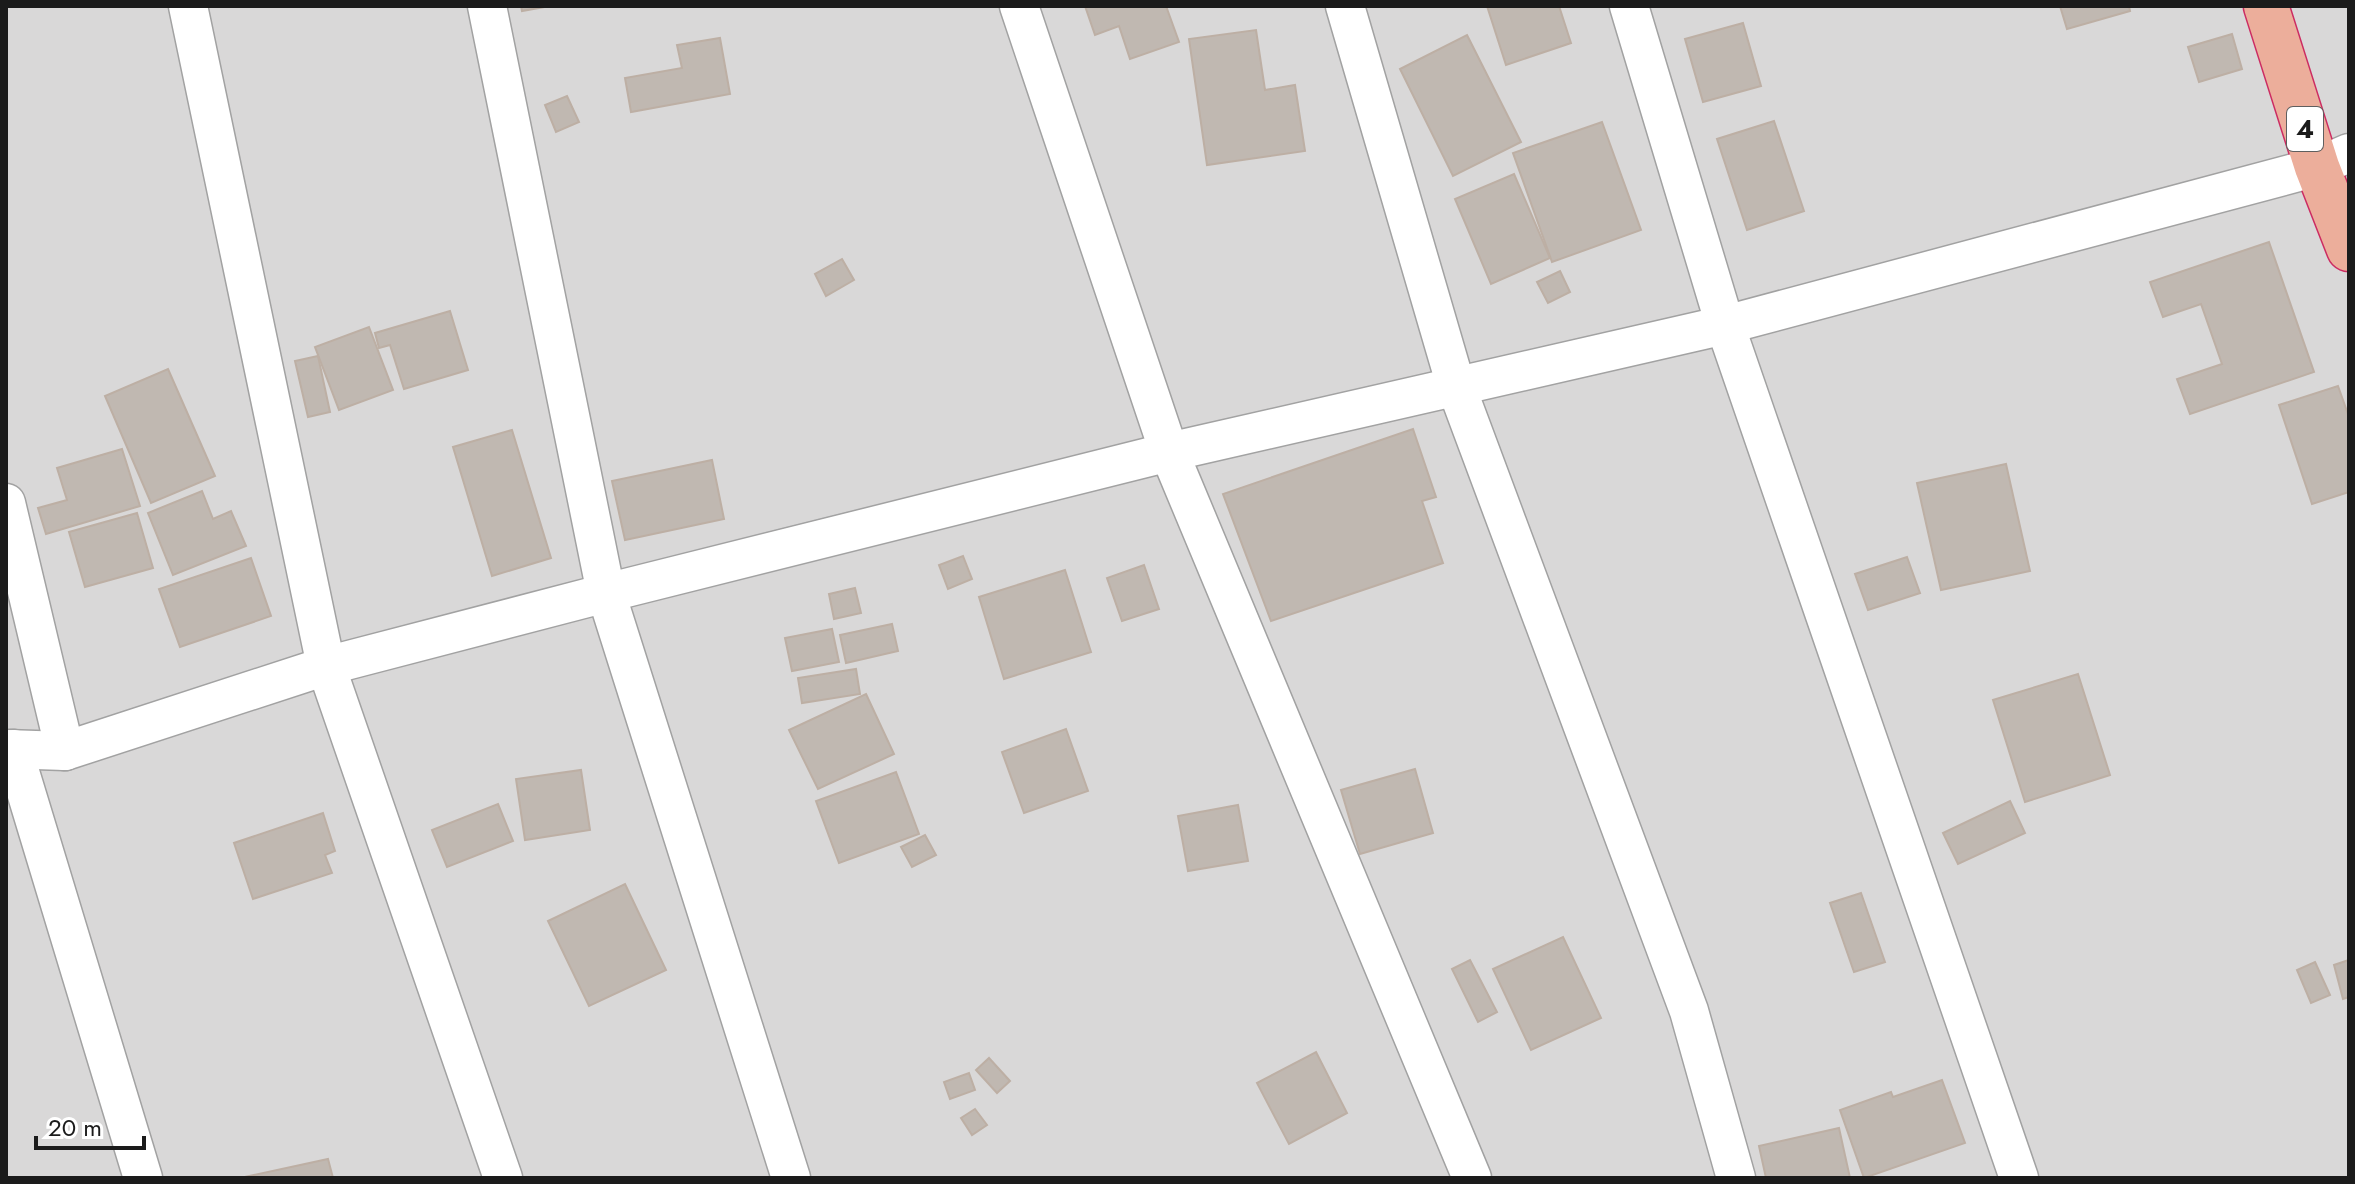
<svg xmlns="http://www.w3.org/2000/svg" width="2355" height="1184" viewBox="0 0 2355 1184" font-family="Jost,sans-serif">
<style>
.residential{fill:#d9d8d8}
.building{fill:#c0b8b1;stroke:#bdafa4;stroke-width:2}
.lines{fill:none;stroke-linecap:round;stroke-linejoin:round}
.minor-casing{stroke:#a2a2a2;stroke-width:41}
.trunk-casing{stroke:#cc2c62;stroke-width:47}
.minor{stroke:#fff;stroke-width:38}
.trunk{stroke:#ecae9b;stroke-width:44}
.labels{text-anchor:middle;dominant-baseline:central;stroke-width:7;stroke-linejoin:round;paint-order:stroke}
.shield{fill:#fff;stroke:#5f5f5f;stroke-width:2}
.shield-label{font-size:26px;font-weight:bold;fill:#1b1b1b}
</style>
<rect width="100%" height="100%" fill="#ece8e1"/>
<rect class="residential" x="6" y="6" width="2343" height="1172"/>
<g class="building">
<polygon points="521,6 550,6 522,11"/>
<polygon points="1085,6 1166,6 1179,42 1130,59 1119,26 1095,35"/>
<polygon points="1487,6 1559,6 1571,43 1506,65"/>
<polygon points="2060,6 2129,6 2130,11 2067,29"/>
<polygon points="1743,23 1761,86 1703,102 1685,39"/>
<polygon points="1256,30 1265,90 1295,85 1305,151 1207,165 1189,39"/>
<polygon points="2232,34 2242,69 2199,82 2188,47"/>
<polygon points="1467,35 1521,142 1453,176 1400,69"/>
<polygon points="720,38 730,94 631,112 625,78 682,68 677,45"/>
<polygon points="567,96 579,122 556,132 545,105"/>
<polygon points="1774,121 1804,211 1747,230 1717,139"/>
<polygon points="1602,122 1641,230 1552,262 1513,153"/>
<polygon points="1514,174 1550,258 1491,284 1455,199"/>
<polygon points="2269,242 2314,372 2190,414 2177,379 2222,364 2201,304 2163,317 2150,282"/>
<polygon points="842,259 854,280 826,296 815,274"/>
<polygon points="1560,271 1570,292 1548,303 1537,282"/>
<polygon points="450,311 468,370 404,389 390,345 379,348 375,333"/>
<polygon points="369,327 393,390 339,410 315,347"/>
<polygon points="318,356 330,412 308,417 295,361"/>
<polygon points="168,369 215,476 151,503 105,396"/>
<polygon points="2338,386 2349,417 2349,492 2312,504 2279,405"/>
<polygon points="1413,429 1436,497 1422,501 1443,563 1271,621 1223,494"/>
<polygon points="512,430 551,558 492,576 453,447"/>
<polygon points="122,449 140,506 46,534 38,508 67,500 57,468"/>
<polygon points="712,460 724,519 625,540 612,481"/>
<polygon points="2006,464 2030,571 1941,590 1917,483"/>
<polygon points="202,491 213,519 231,511 246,546 173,575 148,513"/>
<polygon points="137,513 153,568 85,587 69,532"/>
<polygon points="963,556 972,579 948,589 939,565"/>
<polygon points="1907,557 1920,593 1868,610 1855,574"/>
<polygon points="251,558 271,616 180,647 159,589"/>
<polygon points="1144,565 1159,609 1122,621 1107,578"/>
<polygon points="1065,570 1091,652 1004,679 979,597"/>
<polygon points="855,588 861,613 834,619 829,594"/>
<polygon points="892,624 898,651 846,663 840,635"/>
<polygon points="832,629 839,662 792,671 785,638"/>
<polygon points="856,669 860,694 802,703 798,678"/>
<polygon points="2078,674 2110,775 2025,802 1993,700"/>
<polygon points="866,694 894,754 818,789 789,730"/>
<polygon points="1066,729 1088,791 1024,813 1002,752"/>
<polygon points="1415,769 1433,833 1360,854 1341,790"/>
<polygon points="581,770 590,830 525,840 516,779"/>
<polygon points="896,772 919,834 839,863 816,801"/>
<polygon points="2010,801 2025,833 1958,864 1943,833"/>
<polygon points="498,804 513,841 447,867 432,830"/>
<polygon points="1238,805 1248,861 1188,871 1178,816"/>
<polygon points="323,813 335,851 325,855 332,873 253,899 234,843"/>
<polygon points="925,835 936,855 912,867 901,847"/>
<polygon points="625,884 666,970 589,1006 548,921"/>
<polygon points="1861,893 1885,962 1854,972 1830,903"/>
<polygon points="1563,937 1601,1018 1531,1050 1493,969"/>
<polygon points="1470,960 1497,1012 1478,1022 1452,969"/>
<polygon points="2349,960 2349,997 2343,999 2334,965"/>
<polygon points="2315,962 2330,995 2311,1003 2297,970"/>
<polygon points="1316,1052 1347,1113 1289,1144 1257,1083"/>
<polygon points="989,1058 1010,1081 997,1093 976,1070"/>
<polygon points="969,1073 975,1090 950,1099 944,1082"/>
<polygon points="1942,1080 1965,1143 1864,1178 1840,1110 1891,1092 1893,1097"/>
<polygon points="975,1109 987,1125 972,1135 961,1118"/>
<polygon points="1839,1128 1850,1178 1766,1178 1759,1146"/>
<polygon points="328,1159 333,1178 240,1178"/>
</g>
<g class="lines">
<g class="minor-casing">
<g id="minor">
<polyline points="188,6 326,666 503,1178"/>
<polyline points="487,6 606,593 791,1178"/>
<polyline points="1019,6 1169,452 1472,1178"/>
<polyline points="1345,6 1456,386 1689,1011 1736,1178"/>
<polyline points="1629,6 1725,325 2019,1178"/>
<polyline points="6,503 65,751"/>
<polyline points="6,749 65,751 326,666 606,593 1169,452 1725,325 2317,167 2349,153"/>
<polyline points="13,749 143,1178"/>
</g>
</g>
<g class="trunk-casing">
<polyline id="trunk" points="2266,6 2317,167 2349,249"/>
</g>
<use href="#minor" class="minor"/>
<use href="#trunk" class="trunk"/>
</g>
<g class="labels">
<rect class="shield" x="2287" y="107" width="36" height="44" rx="6"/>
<g class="shield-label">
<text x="2305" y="129">4</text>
</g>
</g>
<rect width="2355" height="1184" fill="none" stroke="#1b1b1b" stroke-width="16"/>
<path d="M36 1136v12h108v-12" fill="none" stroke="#1b1b1b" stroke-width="4"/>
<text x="48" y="1136" font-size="24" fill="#1b1b1b" stroke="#ffffff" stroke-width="6" paint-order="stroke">20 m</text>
</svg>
